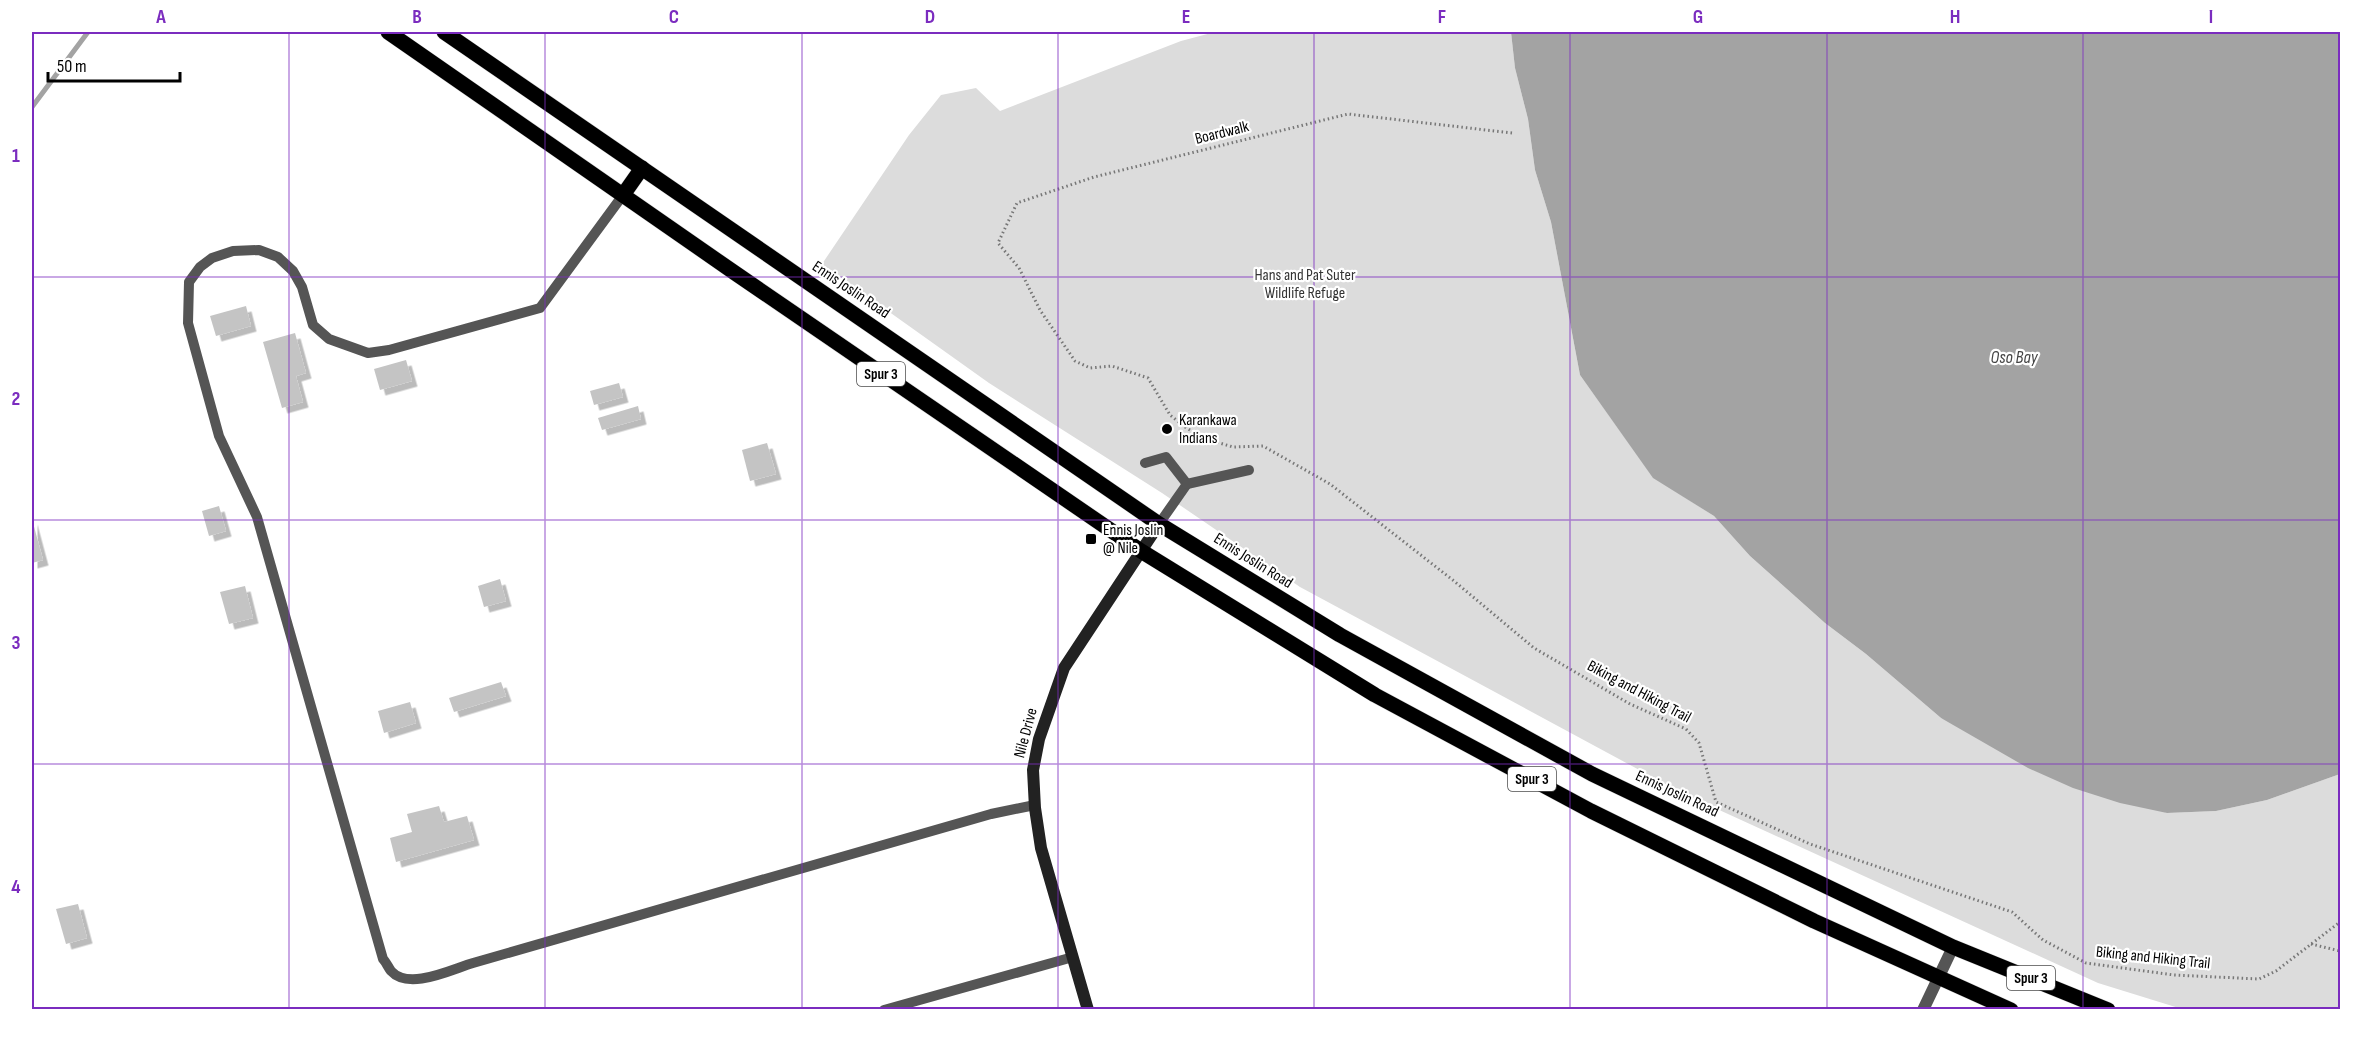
<svg xmlns="http://www.w3.org/2000/svg" width="2372" height="1041" viewBox="0 0 2372 1041" font-family="'Sofia Sans Condensed',sans-serif">
<style>
.green{fill:#dcdcdc}
.water{fill:#a3a3a3}
.lines{fill:none;stroke-linecap:round;stroke-linejoin:round}
.stream{stroke:#a3a3a3;stroke-width:5}
.building{fill:#c4c4c4;filter:url(#shadow)}
.primary-casing{stroke:#dbdbdb;stroke-width:16}
.path{stroke:#777;stroke-width:3;stroke-dasharray:1.5 3;stroke-linecap:butt}
.service{stroke:#555;stroke-width:10}
.tertiary{stroke:#555;stroke-width:12}
.secondary{stroke:#222;stroke-width:12}
.primary{stroke:#000;stroke-width:15}
.grid{fill:none;stroke:#7b2cbf;stroke-width:1.5;stroke-opacity:0.55}
.poi-dot{fill:#000;stroke:#fff;stroke-width:2}
.labels{text-anchor:middle;dominant-baseline:central;stroke-width:4.5;stroke-linejoin:round;paint-order:stroke}
.shield{fill:#fff;stroke:#4c4c4c;stroke-width:1.5}
.shield-label{font-size:15px;font-weight:bold;fill:#000}
.street-label{font-size:16px;fill:#000;stroke:#fff}
.park-label{font-size:16px;fill:#333;stroke:#fff}
.poi-label{font-size:16px;fill:#000;stroke:#fff;text-anchor:start}
.water-label{font-size:18px;font-style:italic;fill:#444;stroke:#fff}
.neatline{fill:none;stroke:#7b2cbf;stroke-width:2}
.grid-label{font-size:20px;text-anchor:middle;font-weight:bold;fill:#7b2cbf}
</style>
<defs>
<filter id="shadow"><feDropShadow dx="5.5" dy="5.5" stdDeviation="0" flood-color="#0004"/></filter>
</defs>
<rect width="100%" height="100%" fill="#fff"/>
<polygon class="green" points="1215,32 1511,32 1515,68 1528,119 1535,170 1551,222 1580,375 1653,477 1714,516 1750,556 1825,623 1866,654 1941,718 2167,813 2216,811 2267,800 2340,774 2340,1009 2182,1009 2098,983 1682,793 1300,587 1162,493 989,383 822,264 909,135 941,95 976,88 1000,111 1181,41"/>
<polygon class="water" points="1511,32 2340,32 2340,774 2267,800 2216,811 2167,813 2120,803 2073,788 2028,768 1941,718 1866,654 1825,623 1750,556 1714,516 1653,478 1580,375 1551,222 1535,170 1528,119 1515,68"/>
<g class="lines">
<polyline class="stream" points="32,107 88,32"/>
</g>
<g class="building">
<polygon points="246,306 251,326 216,336 210,316"/>
<polygon points="295,333 306,373 296,376 303,402 282,408 263,342"/>
<polygon points="406,360 412,381 380,390 374,369"/>
<polygon points="619,383 623,397 594,405 590,391"/>
<polygon points="638,406 641,419 602,430 598,418"/>
<polygon points="767,443 776,474 750,481 742,450"/>
<polygon points="219,506 226,531 209,536 202,511"/>
<polygon points="32,519 43,560 32,563"/>
<polygon points="500,579 506,601 484,607 478,586"/>
<polygon points="245,586 253,618 229,624 220,592"/>
<polygon points="501,682 506,696 454,712 449,698"/>
<polygon points="410,702 416,723 384,733 378,711"/>
<polygon points="439,806 444,822 467,816 474,840 396,862 390,838 412,832 407,814"/>
<polygon points="78,904 87,938 66,944 56,909"/>
</g>
<g class="lines">
<g class="primary-casing">
<g id="primary">
<polyline points="388,32 735,273 1141,551 1375,695 1591,811 1814,921 2011,1010"/>
<polyline points="444,32 1159,524 1340,635 1592,774 1953,947 2108,1010"/>
<polyline points="623,195 642,168"/>
</g>
</g>
<g class="path">
<polyline points="1512,133 1348,114 1094,177 1017,203 998,243 1019,268 1040,310 1075,361 1090,368 1112,366 1148,378 1170,415 1185,427 1203,438 1233,447 1263,446 1330,484 1454,581 1534,648 1630,704 1686,729 1699,743 1716,802 1810,844 2012,912 2043,940 2086,963 2174,975 2259,979 2276,971 2340,922"/>
<polyline points="2311,944 2340,951"/>
</g>
<g class="service">
<path d="M623,195l-83,113 -151,42 -21,3 -39,-14 -16,-14 -11,-38 -9,-16 -15,-14 -19,-7 -26,1 -21,7 -12,9 -11,15 -1,41 31,113 38,81 126,442c3,3 5,8 8,12 18,20 61,-2 82,-8l518,-149 44,-9"/>
<polyline points="1145,463 1166,457 1187,484 1159,524"/>
<polyline points="1187,484 1249,470"/>
<polyline points="884,1010 1073,957"/>
</g>
<polyline class="tertiary" points="1923,1010 1953,947"/>
<polyline class="secondary" points="1088,1010 1041,848 1035,808 1033,770 1039,739 1064,668 1159,524"/>
<use href="#primary" class="primary"/>
</g>
<path class="grid" d="M289,32v978M545,32v978M802,32v978M1058,32v978M1314,32v978M1570,32v978M1827,32v978M2083,32v978M32,277h2308M32,520h2308M32,764h2308"/>
<g class="poi-dot">
<circle cx="1167" cy="429" r="6"/>
<rect x="1085" y="533" width="12" height="12" rx="3"/>
</g>
<g class="labels">
<g class="shield">
<rect x="857" y="362" width="48" height="24" rx="4.5"/>
<rect x="1508" y="767" width="48" height="24" rx="4.5"/>
<rect x="2007" y="966" width="48" height="24" rx="4.5"/>
</g>
<g class="shield-label">
<text x="881" y="374">Spur 3</text>
<text x="1532" y="779">Spur 3</text>
<text x="2031" y="978">Spur 3</text>
</g>
<g class="street-label">
<text transform="translate(1222 133) rotate(-14)">Boardwalk</text>
<text transform="translate(851 290) rotate(34)">Ennis Joslin Road</text>
<text transform="translate(1253 561) rotate(32)">Ennis Joslin Road</text>
<text transform="translate(1639 692) rotate(28)">Biking and Hiking Trail</text>
<text transform="translate(1026 733) rotate(-75)">Nile Drive</text>
<text transform="translate(1677 794) rotate(25)">Ennis Joslin Road</text>
<text transform="translate(2153 958) rotate(6)">Biking and Hiking Trail</text>
</g>
<g class="park-label">
<text x="1305" y="275">Hans and Pat Suter<tspan x="1305" dy="18">Wildlife Refuge</tspan></text>
</g>
<g class="poi-label">
<text x="1179" y="420">Karankawa<tspan x="1179" dy="18">Indians</tspan></text>
<text x="1103" y="530">Ennis Joslin<tspan x="1103" dy="18">@ Nile</tspan></text>
</g>
<g class="water-label">
<text x="2014" y="357">Oso Bay</text>
</g>
</g>
<rect width="2372" height="1041" fill="none" stroke="#ffffff" stroke-width="66"/>
<path d="M48 72v9h132v-9" fill="none" stroke="#000000" stroke-width="3"/>
<text x="57" y="72" font-size="18" fill="#000000" stroke="#ffffff" stroke-width="4.5" paint-order="stroke">50 m</text>
<rect x="33" y="33" width="2306" height="975" class="neatline"/>
<g class="grid-label">
<text x="161" y="23">A</text>
<text x="417" y="23">B</text>
<text x="674" y="23">C</text>
<text x="930" y="23">D</text>
<text x="1186" y="23">E</text>
<text x="1442" y="23">F</text>
<text x="1698" y="23">G</text>
<text x="1955" y="23">H</text>
<text x="2211" y="23">I</text>
<text x="16" y="162">1</text>
<text x="16" y="405">2</text>
<text x="16" y="649">3</text>
<text x="16" y="893">4</text>
</g>
</svg>
